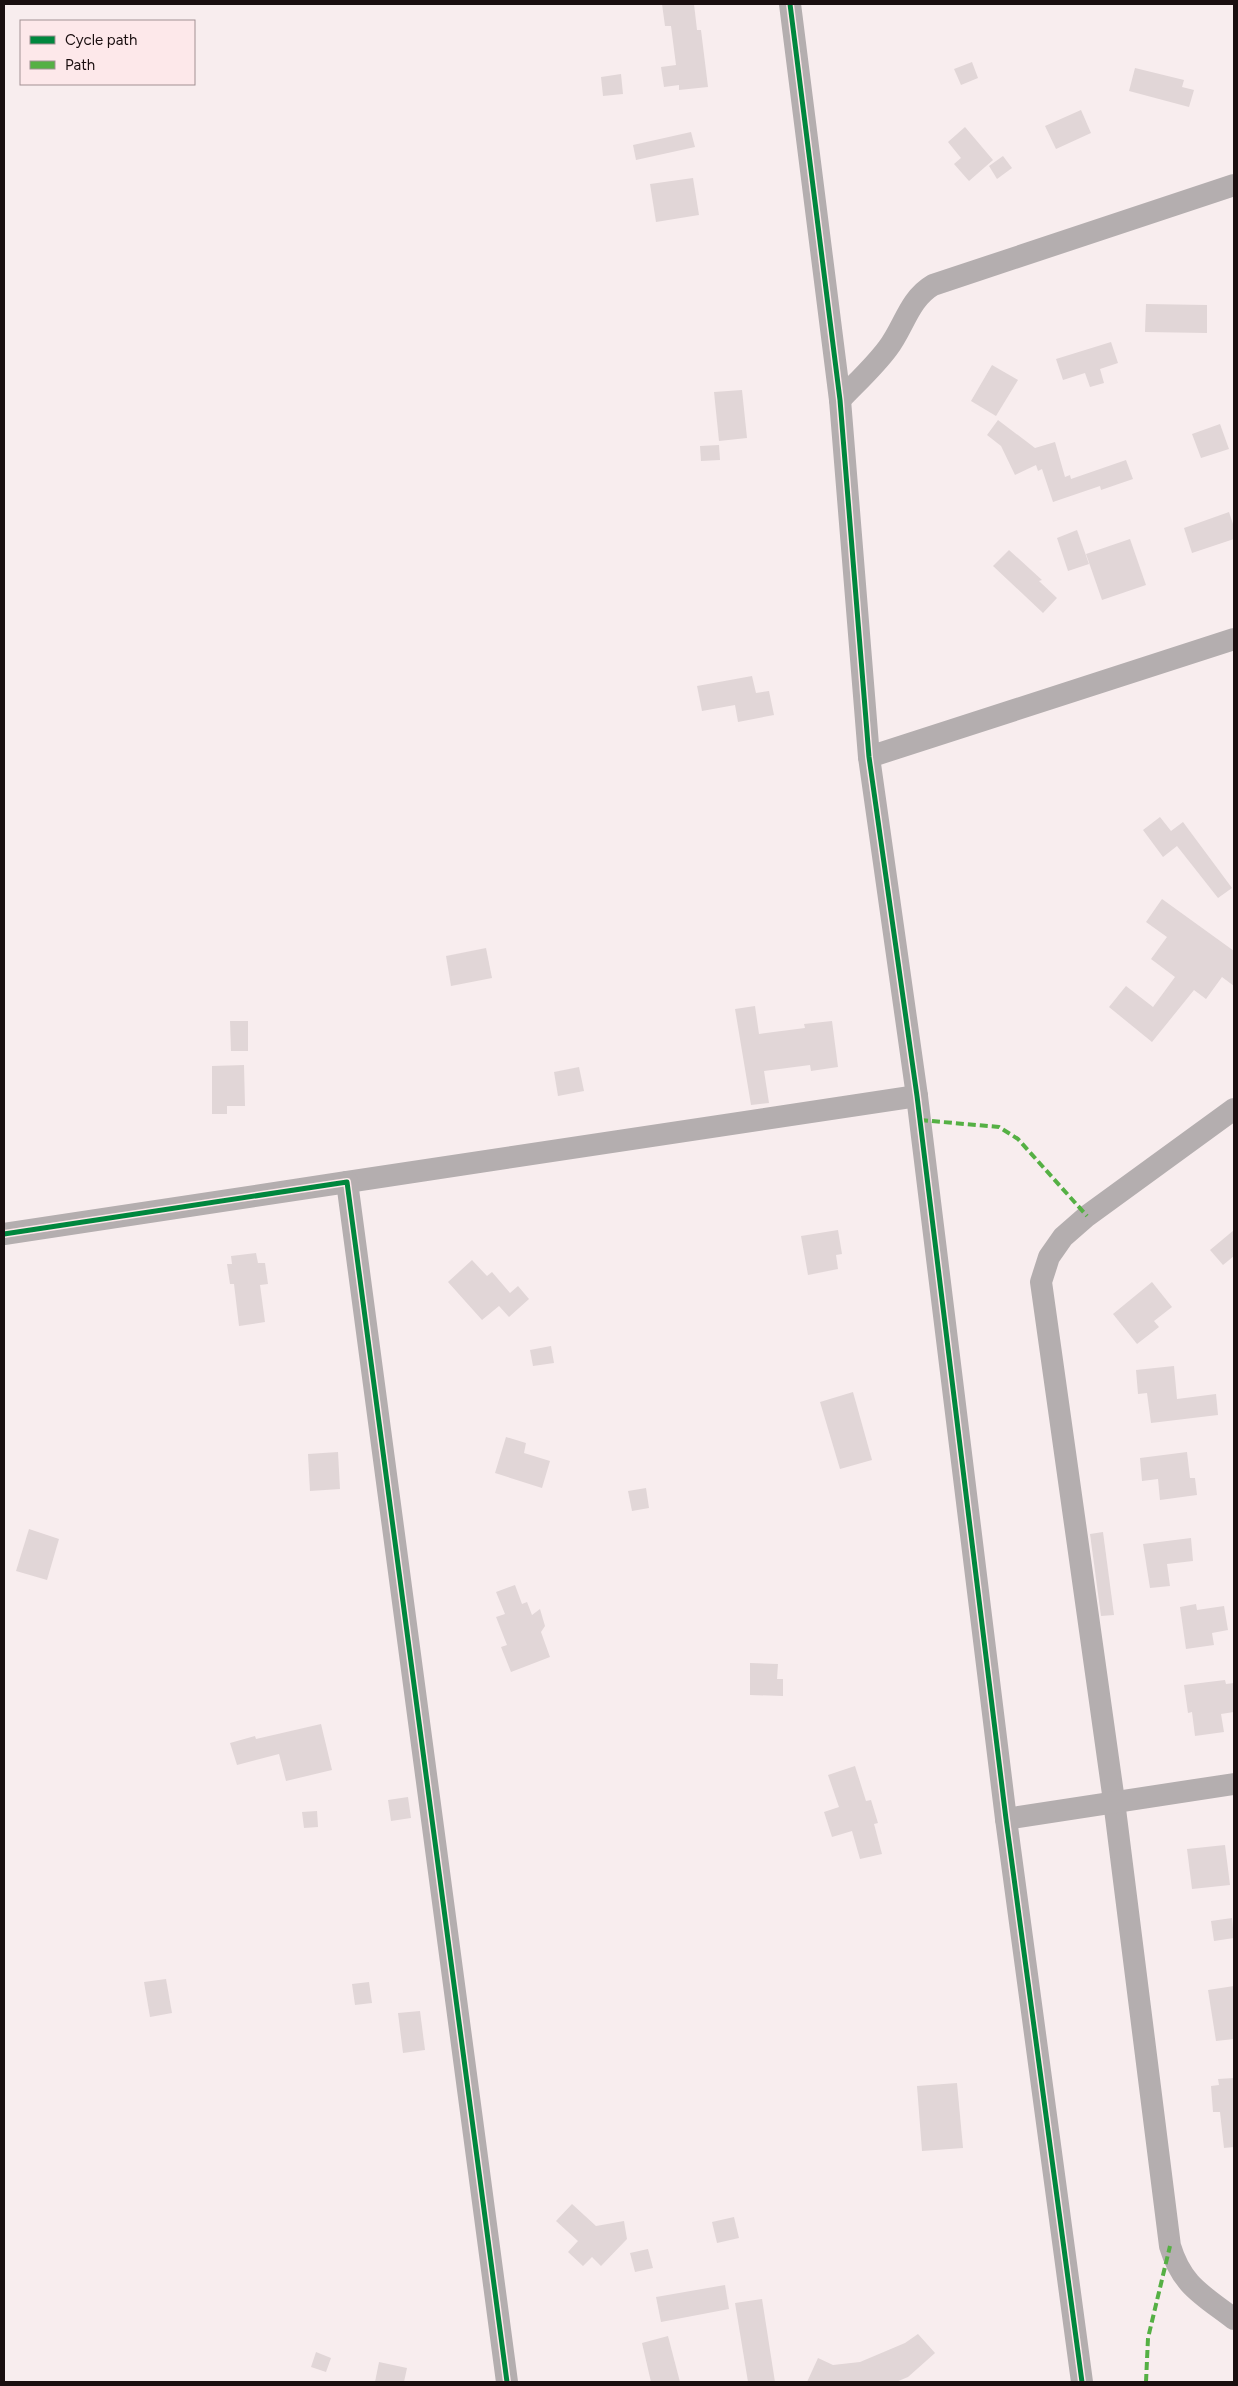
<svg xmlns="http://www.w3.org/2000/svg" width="1238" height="2386" viewBox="0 0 1238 2386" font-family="Figtree,sans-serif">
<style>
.building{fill:#e1d6d7}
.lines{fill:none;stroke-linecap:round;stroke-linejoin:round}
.minor{stroke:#b4aeaf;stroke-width:22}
.quiet{stroke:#55b044;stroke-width:4;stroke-dasharray:8 4;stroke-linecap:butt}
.cycleway-casing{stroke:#fde8ea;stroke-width:8}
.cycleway{stroke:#00873e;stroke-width:5}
</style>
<rect width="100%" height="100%" fill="#f8edee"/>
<g class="building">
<polygon points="662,4 694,4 697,30 701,30 708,87 679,90 679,85 664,87 661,67 676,65 671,26 665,26"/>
<polygon points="972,62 978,78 961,85 954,69"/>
<polygon points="1135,68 1184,80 1182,87 1194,90 1189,107 1129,91"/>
<polygon points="621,74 623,94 603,96 601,77"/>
<polygon points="1081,110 1091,133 1056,149 1045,126"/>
<polygon points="965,127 993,160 969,181 954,164 961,158 948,142"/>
<polygon points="691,132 695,147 636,160 633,145"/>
<polygon points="1003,156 1012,168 997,179 989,166"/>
<polygon points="693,178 699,215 656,222 650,184"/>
<polygon points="1146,304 1207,305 1207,333 1145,332"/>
<polygon points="1111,342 1118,363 1100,369 1104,383 1090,387 1085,373 1063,380 1056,359"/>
<polygon points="992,365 1018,380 996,416 971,401"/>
<polygon points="742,390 747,438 719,441 714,392"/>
<polygon points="998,420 1035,448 1055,442 1065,477 1070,475 1071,479 1126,460 1133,479 1101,490 1100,486 1053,502 1042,469 1038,471 1036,465 1015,475 1001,446 987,435"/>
<polygon points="1220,424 1229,449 1201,458 1192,434"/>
<polygon points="719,445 720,460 701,461 700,446"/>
<polygon points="1229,512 1234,527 1234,539 1192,553 1184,528"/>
<polygon points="1077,530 1089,564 1068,571 1057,538"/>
<polygon points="1130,539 1146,585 1102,600 1086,554"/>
<polygon points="1009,550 1042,580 1039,581 1057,598 1043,613 993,566"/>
<polygon points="752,676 756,693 769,691 774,715 738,722 735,705 702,711 697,686"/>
<polygon points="1160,817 1171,831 1183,822 1232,888 1218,898 1177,846 1163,857 1143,830"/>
<polygon points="1162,899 1234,951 1234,986 1222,977 1206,999 1194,990 1152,1042 1109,1007 1126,986 1153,1007 1175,977 1151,959 1167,937 1146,922"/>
<polygon points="486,948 492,978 451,986 446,956"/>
<polygon points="755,1006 759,1034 805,1028 804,1024 832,1021 838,1067 811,1071 810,1065 764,1071 769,1103 751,1105 735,1009"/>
<polygon points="230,1021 248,1021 248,1051 231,1051"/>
<polygon points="244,1065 245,1106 227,1106 227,1114 212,1114 212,1066"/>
<polygon points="579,1067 584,1091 558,1096 554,1072"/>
<polygon points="838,1230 842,1254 836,1255 838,1269 808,1275 801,1236"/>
<polygon points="1234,1230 1234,1256 1223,1265 1210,1250"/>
<polygon points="256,1253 258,1263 265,1263 268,1284 260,1285 265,1322 239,1326 234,1284 230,1284 227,1264 232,1264 231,1256"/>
<polygon points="472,1260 487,1276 492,1272 510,1293 518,1286 529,1299 509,1317 499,1306 482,1320 448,1282"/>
<polygon points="1152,1282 1172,1307 1154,1321 1159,1327 1137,1344 1113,1314"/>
<polygon points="551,1346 554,1363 533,1366 530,1350"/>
<polygon points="1174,1366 1177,1399 1216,1394 1218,1415 1151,1423 1147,1393 1138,1394 1136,1370"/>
<polygon points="853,1392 872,1460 840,1469 820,1402"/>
<polygon points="506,1437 526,1443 524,1453 550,1461 542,1488 495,1473"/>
<polygon points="338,1452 340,1489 310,1491 308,1454"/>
<polygon points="1187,1452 1190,1478 1195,1478 1197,1495 1160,1500 1158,1479 1142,1481 1140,1458"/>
<polygon points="646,1488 649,1508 632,1511 628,1491"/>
<polygon points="29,1529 59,1539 47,1580 16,1571"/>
<polygon points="1103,1532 1114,1615 1101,1616 1090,1534"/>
<polygon points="1191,1538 1193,1561 1167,1564 1170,1586 1150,1588 1143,1544"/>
<polygon points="515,1585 522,1604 527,1602 532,1615 540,1609 545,1626 541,1632 550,1657 511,1672 501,1647 507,1645 496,1617 505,1614 496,1592"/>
<polygon points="1196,1604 1197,1610 1224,1606 1228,1630 1212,1633 1214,1645 1186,1649 1180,1607"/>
<polygon points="750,1663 778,1664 777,1679 783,1679 783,1696 750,1695"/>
<polygon points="1225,1680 1226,1684 1234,1683 1234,1712 1221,1714 1224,1732 1195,1736 1192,1712 1188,1713 1184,1685"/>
<polygon points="321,1724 332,1770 286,1781 279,1754 237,1765 230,1743 255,1736 256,1739"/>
<polygon points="855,1766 866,1801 871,1800 878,1823 874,1824 882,1854 860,1859 852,1831 832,1837 824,1812 839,1807 828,1775"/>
<polygon points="408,1797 411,1818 391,1821 388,1800"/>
<polygon points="317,1811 318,1827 304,1828 302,1812"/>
<polygon points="1225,1845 1230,1885 1192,1889 1187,1849"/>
<polygon points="1232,1918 1234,1938 1214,1941 1211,1921"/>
<polygon points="166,1979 172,2013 150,2017 144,1982"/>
<polygon points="369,1982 372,2003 355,2005 352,1984"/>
<polygon points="1234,1986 1234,2039 1216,2041 1208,1990"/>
<polygon points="420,2011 425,2050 403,2053 398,2013"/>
<polygon points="1234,2078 1234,2147 1224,2148 1220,2112 1213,2112 1211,2086 1219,2085 1218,2079"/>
<polygon points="957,2083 963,2148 922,2151 917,2086"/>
<polygon points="572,2204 596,2226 624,2221 627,2239 601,2266 592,2257 583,2266 568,2252 578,2241 556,2221"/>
<polygon points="734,2217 739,2238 717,2243 712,2222"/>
<polygon points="648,2249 653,2268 635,2272 630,2253"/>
<polygon points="725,2285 729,2309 661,2322 656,2297"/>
<polygon points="762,2299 775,2382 748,2382 735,2303"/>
<polygon points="918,2334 935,2353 908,2377 896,2382 807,2382 818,2358 833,2365 860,2362 905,2343"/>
<polygon points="668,2336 680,2382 651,2382 642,2343"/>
<polygon points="316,2352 331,2358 326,2372 311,2367"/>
<polygon points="379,2362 407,2368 404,2382 375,2382"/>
</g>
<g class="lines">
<g class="minor">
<polyline points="790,4 840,400 869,757 917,1096 1006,1819 1082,2382"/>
<path d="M840,400c16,-17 34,-33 48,-52 16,-21 21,-49 45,-63l301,-100"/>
<polyline points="869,757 1234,639"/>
<path d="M1234,1109l-147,107 -24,21 -14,20 -8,25 73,519 56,445c12,40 33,49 64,73"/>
<polyline points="347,1182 917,1096"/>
<polyline points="4,1234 347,1182 507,2382"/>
<polyline points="1006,1819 1234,1784"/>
</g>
<g class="quiet">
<polyline points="920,1120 999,1127 1018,1139 1087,1216"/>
<polyline points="1146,2382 1148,2338 1170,2246"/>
</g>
<g class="cycleway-casing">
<g id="cycleway">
<polyline points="790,4 840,400 869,757 917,1096 1006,1819 1082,2382"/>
<polyline points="4,1234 347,1182 507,2382"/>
</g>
</g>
<use href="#cycleway" class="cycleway"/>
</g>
<rect width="1238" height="2386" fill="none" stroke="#1a0f10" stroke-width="10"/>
<rect x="20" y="20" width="175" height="65" fill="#fde8ea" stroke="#a29193"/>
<rect x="30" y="36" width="25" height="8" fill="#00873e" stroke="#a29193"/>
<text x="65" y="45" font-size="15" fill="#1a0f10">Cycle path</text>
<rect x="30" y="61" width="25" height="8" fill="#55b044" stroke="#a29193"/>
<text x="65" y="70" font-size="15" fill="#1a0f10">Path</text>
</svg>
